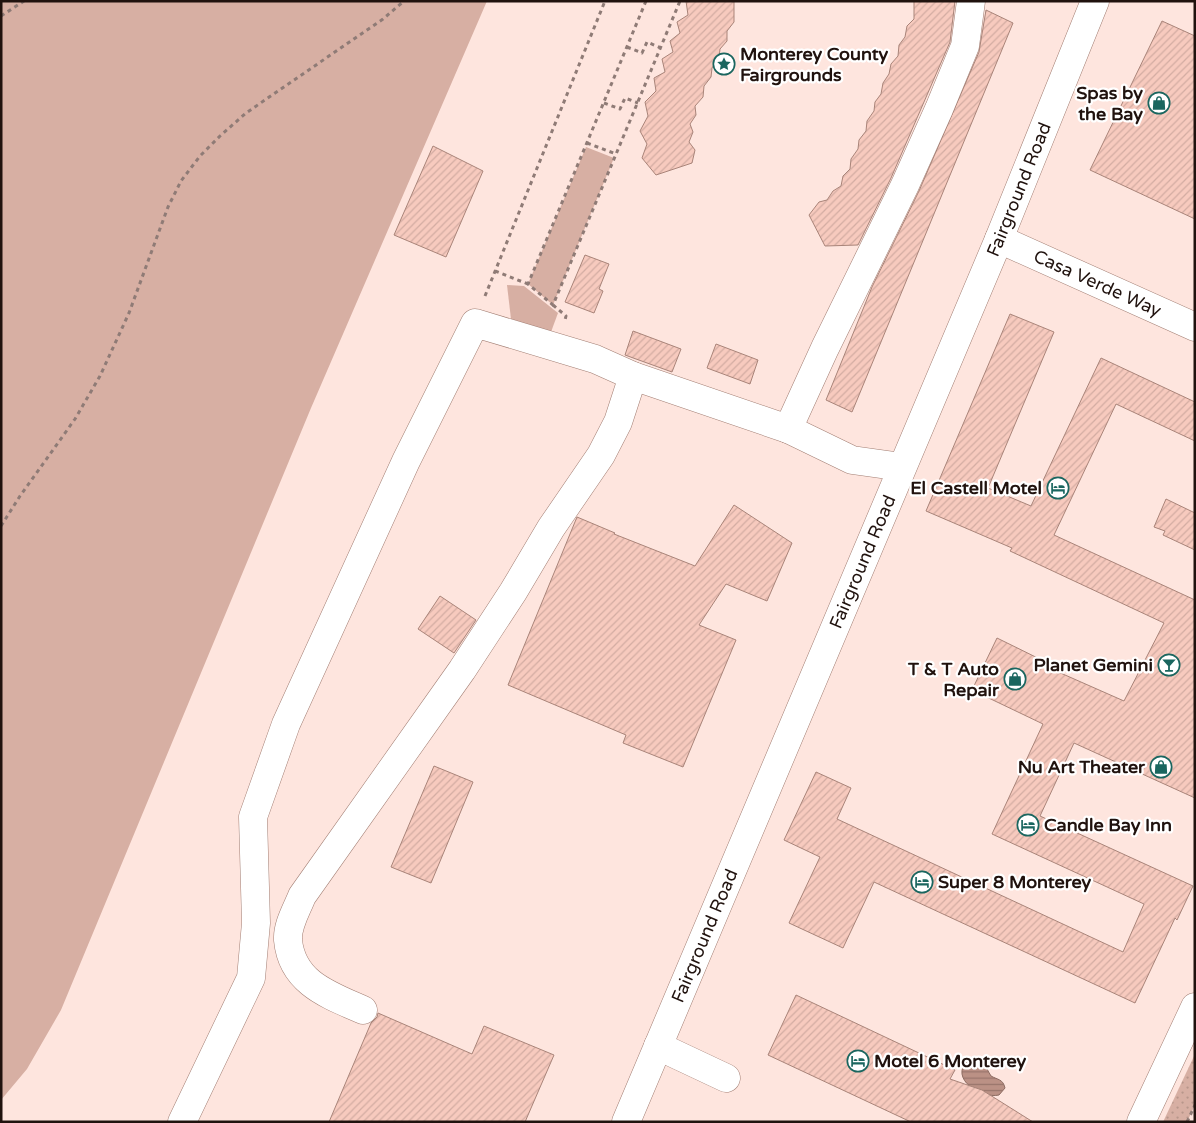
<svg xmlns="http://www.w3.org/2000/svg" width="1196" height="1123" viewBox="0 0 1196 1123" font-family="'Varela Round',sans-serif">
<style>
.grass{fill:#d7afa3}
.garden{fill:url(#garden-dots)}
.water{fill:url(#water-rules);stroke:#8c6b61}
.building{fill:url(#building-hatch);stroke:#a98479}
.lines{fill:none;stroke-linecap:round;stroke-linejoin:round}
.minor-casing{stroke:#a27e73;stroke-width:29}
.major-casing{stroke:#a27e73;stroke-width:29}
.path{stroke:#8f7b76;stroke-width:3;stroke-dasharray:4 4;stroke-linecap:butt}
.minor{stroke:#fff;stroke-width:28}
.major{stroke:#fff;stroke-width:28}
.labels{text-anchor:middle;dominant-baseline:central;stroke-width:4.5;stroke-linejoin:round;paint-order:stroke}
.poi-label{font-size:18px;font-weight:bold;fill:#20120e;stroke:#fff;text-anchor:end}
.street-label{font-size:18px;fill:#20120e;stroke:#fff}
</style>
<defs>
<pattern id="garden-dots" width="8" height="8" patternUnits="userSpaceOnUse" patternTransform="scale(1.25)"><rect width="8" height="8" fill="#d7afa3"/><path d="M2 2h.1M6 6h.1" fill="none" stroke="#b8968b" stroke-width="1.8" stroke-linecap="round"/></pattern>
<pattern id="water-rules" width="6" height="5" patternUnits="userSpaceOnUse" patternTransform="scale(1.25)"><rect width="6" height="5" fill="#bb9185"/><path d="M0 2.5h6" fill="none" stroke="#98756b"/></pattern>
<pattern id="building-hatch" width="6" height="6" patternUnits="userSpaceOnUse" patternTransform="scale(1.25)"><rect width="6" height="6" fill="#f7cabe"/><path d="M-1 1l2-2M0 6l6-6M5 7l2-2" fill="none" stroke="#d3aca2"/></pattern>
</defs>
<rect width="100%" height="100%" fill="#fee5de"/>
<g class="grass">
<polygon points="1,1 487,1 311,408 61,1010 27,1069 1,1100"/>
<polygon points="586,147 614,158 553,305 528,284"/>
<polygon points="507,285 524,286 558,313 551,332 511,319"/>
</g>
<polygon class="garden" points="1195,1054 1195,1105 1187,1122 1163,1122"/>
<path class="water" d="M973,1059c11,1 13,9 18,17 7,4 12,3 14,12l-6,7c-17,4 -51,-16 -31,-35z"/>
<g class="building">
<polygon points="686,1 734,1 734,22 727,31 727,41 720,49 719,58 712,68 711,77 704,86 703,97 695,106 696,115 690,124 693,132 689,142 695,150 692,163 656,175 642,158 647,144 640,131 648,116 645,102 656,91 654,78 665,72 662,59 673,52 670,41 680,33 677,22 688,15"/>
<polygon points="914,1 955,1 950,42 891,178 858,245 825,246 809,215 819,202 827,200 833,191 841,186 843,176 850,169 851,159 858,149 859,140 866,131 867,121 874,111 875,102 881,94 883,83 889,74 891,64 898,56 899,45 905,37 907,26 914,19"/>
<polygon points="986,10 1013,23 852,412 826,400 872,287 919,191 979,52"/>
<polygon points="1162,21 1195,36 1195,219 1090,170"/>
<polygon points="433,146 483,171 446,257 394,235"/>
<polygon points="585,255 609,264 599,289 603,291 594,313 565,302"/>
<polygon points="1010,314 1054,332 988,488 1031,506 1101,358 1195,402 1195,441 1116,404 1054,535 1195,600 1195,798 1074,743 1040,816 1193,886 1177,920 1175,918 1135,1003 874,882 843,948 789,923 820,857 784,840 816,772 851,788 837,819 1123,952 1144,904 992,834 1043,724 972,690 997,638 1058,668 1056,671 1124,701 1164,623 1010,551 1012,548 926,511"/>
<polygon points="633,331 681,349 672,372 625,355"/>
<polygon points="716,344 758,360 750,384 707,368"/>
<polygon points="1166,499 1195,513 1195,550 1163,535 1165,531 1154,527"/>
<polygon points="734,505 792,543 767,601 726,584 699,625 736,640 683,767 623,743 626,735 508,685 577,517 615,533 614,534 695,566"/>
<polygon points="440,596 476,620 454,653 418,629"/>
<polygon points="434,766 473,782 431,883 391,867"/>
<polygon points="796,995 955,1070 950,1079 982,1090 1033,1122 911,1122 768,1055"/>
<polygon points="378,1013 472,1054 484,1026 554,1055 525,1122 329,1122 371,1023 377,1017"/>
</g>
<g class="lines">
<g class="minor-casing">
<g id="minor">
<path id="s1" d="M999,239l196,88"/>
<polyline points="788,429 825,348 905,185 939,109 965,46 971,1"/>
<path d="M363,1010c-34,-15 -71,-27 -75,-70 -1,-15 9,-31 14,-44l160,-226 51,-78 38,-64 50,-73 17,-33 15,-46"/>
<polyline points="658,1046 726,1078"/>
<polyline points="182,1122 251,978 256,923 253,817 286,724 406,461 475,323 595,359 633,376 788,429 852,460 902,467"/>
<path id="s2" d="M626,1122l373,-883 96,-238"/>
</g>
</g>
<g class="major-casing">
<polyline id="major" points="1141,1122 1195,1007"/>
</g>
<g class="path">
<polyline points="646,1 528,284 553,305 680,1"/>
<polyline points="1,16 24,1"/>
<polyline points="627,47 642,53 647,42 661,48"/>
<polyline points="604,103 620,109 625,98 638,103"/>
<polyline points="587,143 616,154"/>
<polyline points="495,271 528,284"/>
<polyline points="485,296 605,1"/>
<polyline points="553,305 566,316 565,320"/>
<polyline points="1,526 20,496 75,419 100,376 129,313 168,207 181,181 200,156 220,136 246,113 383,19 404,1"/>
<polyline points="1187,1122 1195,1105"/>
</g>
<use href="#minor" class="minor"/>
<use href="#major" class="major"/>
</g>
<defs>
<g id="sight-ring" transform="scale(1.125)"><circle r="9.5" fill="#fff" stroke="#1a665f" stroke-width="1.5"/><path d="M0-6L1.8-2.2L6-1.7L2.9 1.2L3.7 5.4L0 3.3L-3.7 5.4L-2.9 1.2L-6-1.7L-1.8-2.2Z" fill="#1a665f"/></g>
<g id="shop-ring" transform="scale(1.125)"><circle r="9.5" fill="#fff" stroke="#1a665f" stroke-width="1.5"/><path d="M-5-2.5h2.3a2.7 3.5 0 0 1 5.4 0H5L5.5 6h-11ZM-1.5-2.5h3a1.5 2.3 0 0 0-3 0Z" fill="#1a665f"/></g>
<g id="hotel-ring" transform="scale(1.125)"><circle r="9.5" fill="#fff" stroke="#1a665f" stroke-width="1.5"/><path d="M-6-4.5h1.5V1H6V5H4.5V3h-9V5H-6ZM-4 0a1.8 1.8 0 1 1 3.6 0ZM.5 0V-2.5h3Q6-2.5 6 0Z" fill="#1a665f"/></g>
<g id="bar-ring" transform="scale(1.125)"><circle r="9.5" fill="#fff" stroke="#1a665f" stroke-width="1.5"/><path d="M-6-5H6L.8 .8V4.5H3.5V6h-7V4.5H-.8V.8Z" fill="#1a665f"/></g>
</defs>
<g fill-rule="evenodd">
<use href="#sight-ring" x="724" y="64"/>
<use href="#shop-ring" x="1159" y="103"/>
<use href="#hotel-ring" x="1058" y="488"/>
<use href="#bar-ring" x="1169" y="665"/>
<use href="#shop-ring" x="1015" y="679"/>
<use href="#shop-ring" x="1161" y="767"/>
<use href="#hotel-ring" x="1028" y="825"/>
<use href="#hotel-ring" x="922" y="882"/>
<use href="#hotel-ring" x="858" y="1061"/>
</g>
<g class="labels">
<g class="poi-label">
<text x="740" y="54" text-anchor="start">Monterey County<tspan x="740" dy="21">Fairgrounds</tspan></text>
<text x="1143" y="93">Spas by<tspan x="1143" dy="21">the Bay</tspan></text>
<text x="1042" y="488">El Castell Motel</text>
<text x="1153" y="665">Planet Gemini</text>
<text x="999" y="669">T &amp; T Auto<tspan x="999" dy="21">Repair</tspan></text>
<text x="1145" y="767">Nu Art Theater</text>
<text x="1044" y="825" text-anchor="start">Candle Bay Inn</text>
<text x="938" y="882" text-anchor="start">Super 8 Monterey</text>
<text x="874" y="1061" text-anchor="start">Motel 6 Monterey</text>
</g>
<g class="street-label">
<text stroke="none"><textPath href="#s2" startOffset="1012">Fairground Road</textPath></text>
<text stroke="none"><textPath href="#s1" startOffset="108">Casa Verde Way</textPath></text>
<text stroke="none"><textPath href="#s2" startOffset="608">Fairground Road</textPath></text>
<text stroke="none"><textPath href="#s2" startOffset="202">Fairground Road</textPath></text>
</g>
</g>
<rect width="1196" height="1123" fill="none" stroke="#20120e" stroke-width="5"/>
</svg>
